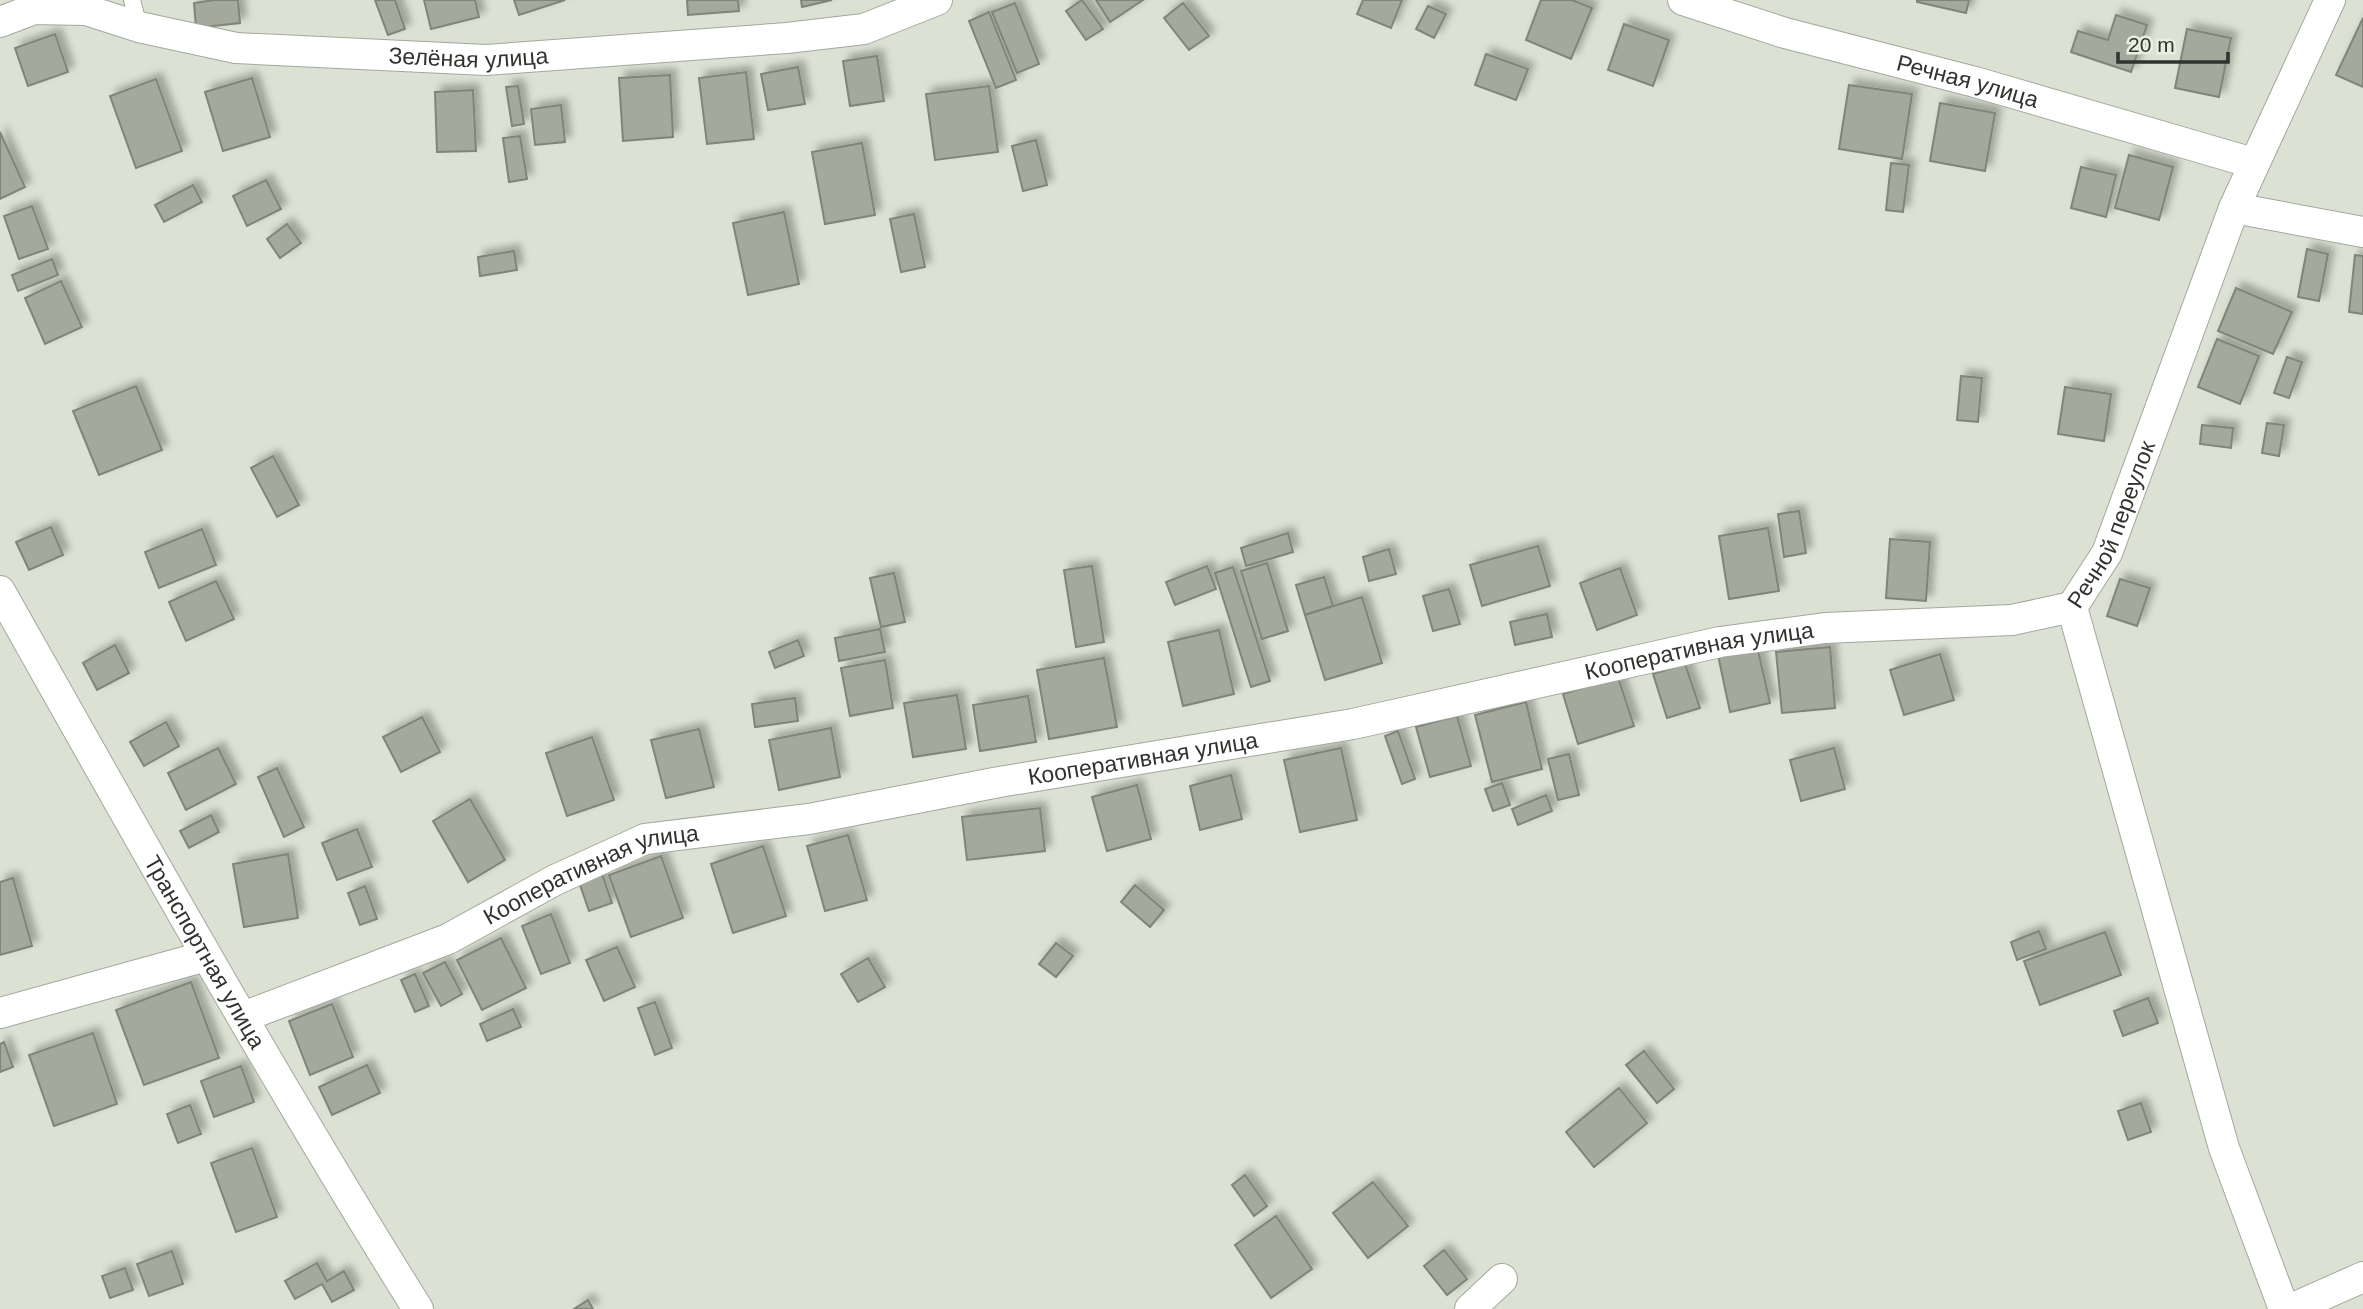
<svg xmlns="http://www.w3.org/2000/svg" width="2363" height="1309" viewBox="0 0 2363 1309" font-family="Arial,sans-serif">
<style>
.building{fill:#a3a99b;stroke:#7f8578;stroke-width:2;filter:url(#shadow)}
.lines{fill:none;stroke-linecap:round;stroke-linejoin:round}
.lane-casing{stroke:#a2a89b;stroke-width:18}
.street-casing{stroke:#a2a89b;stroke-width:32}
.lane{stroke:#fff;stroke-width:16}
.street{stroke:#fff;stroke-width:30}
.labels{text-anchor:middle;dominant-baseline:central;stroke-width:7;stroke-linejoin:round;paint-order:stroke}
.street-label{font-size:23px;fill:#31332e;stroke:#e8eee0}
</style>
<defs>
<filter id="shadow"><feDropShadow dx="6" dy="-6" stdDeviation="3.5" flood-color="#0004"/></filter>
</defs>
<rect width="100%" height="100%" fill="#dbe1d3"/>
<g class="building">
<polygon points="214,0 238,0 240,23 196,28 194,3"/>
<polygon points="375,0 395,0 405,29 388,35"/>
<polygon points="424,0 475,0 479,17 431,29"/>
<polygon points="514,0 565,0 519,15"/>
<polygon points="687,0 738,0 739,11 688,15"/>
<polygon points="801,0 832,0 802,7"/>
<polygon points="1082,0 1103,29 1086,40 1066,11"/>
<polygon points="1096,0 1143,0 1110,22"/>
<polygon points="1363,0 1402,0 1391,28 1357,14"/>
<polygon points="1541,0 1572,0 1592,8 1571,59 1526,40"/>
<polygon points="1917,0 1969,0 1966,13 1917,2"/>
<polygon points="1015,3 1039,64 1017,73 992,12"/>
<polygon points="1183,3 1209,36 1189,50 1164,18"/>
<polygon points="1428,6 1446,14 1434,38 1416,29"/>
<polygon points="989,12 1016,80 996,88 969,21"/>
<polygon points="2116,15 2147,25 2131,72 2071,52 2078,31 2108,40"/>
<polygon points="2363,18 2363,87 2336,75"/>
<polygon points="1624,24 1669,40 1653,86 1608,70"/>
<polygon points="2187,29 2231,38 2219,97 2175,88"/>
<polygon points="55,34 68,72 28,86 15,48"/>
<polygon points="1486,54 1528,69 1516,100 1475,85"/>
<polygon points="877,56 884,101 850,106 843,61"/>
<polygon points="798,67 805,104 768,110 761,74"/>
<polygon points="746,72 754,139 707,144 699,78"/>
<polygon points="670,75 673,137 623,141 619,78"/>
<polygon points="252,78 270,137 223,151 205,92"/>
<polygon points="156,79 182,151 136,168 110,96"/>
<polygon points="1849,85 1912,94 1902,159 1839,149"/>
<polygon points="518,86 524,124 512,126 506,87"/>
<polygon points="989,86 998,152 935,160 926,94"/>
<polygon points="473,90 476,151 437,152 435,92"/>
<polygon points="1940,103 1995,113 1985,171 1930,161"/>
<polygon points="561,105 565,142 535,145 531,109"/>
<polygon points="0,132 25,187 0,199"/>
<polygon points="520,136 527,179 509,182 503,138"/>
<polygon points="1036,140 1047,185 1023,191 1012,146"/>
<polygon points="862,143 875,215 825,224 812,152"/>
<polygon points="2129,155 2173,167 2159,220 2115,208"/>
<polygon points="1891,163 1909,165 1903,212 1886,210"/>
<polygon points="2081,167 2116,175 2106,217 2071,208"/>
<polygon points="266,180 281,209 247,226 233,196"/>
<polygon points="193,185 202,202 164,222 155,205"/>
<polygon points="32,206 48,249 19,259 4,216"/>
<polygon points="784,212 799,284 748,295 733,223"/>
<polygon points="914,214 925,267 901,272 890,219"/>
<polygon points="287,224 301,243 280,258 267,239"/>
<polygon points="2307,249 2328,254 2319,301 2298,297"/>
<polygon points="514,251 517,270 480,276 478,257"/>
<polygon points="2355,255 2363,256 2363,314 2349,312"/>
<polygon points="52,259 58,275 18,291 12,275"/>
<polygon points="61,281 82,327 45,344 25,298"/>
<polygon points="2236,288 2292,312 2273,354 2218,331"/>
<polygon points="2217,339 2259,356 2240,404 2198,387"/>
<polygon points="2287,357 2302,362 2289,398 2274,393"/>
<polygon points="1961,376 1982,378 1978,422 1957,420"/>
<polygon points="136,386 162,450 99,475 73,411"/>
<polygon points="2065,387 2111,394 2104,441 2058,434"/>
<polygon points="2267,423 2284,425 2279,456 2262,453"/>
<polygon points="2202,425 2233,428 2231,448 2200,444"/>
<polygon points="273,456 299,505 277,517 251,468"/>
<polygon points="1799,511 1806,553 1784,557 1778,514"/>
<polygon points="51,527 63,555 29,570 16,542"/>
<polygon points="1768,528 1779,591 1729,599 1719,536"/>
<polygon points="202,529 216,565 159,588 145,552"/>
<polygon points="1288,533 1293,552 1246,566 1241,548"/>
<polygon points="1890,539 1930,542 1926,601 1886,598"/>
<polygon points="1538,546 1550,586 1482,606 1470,565"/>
<polygon points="1389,549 1396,574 1369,581 1363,557"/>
<polygon points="1267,563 1288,631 1262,639 1241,571"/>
<polygon points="1092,566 1104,642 1076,647 1064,570"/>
<polygon points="1207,566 1216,589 1175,605 1166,582"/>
<polygon points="1233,567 1270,681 1251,687 1215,573"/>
<polygon points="1620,568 1637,615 1597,630 1580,583"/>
<polygon points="894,573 905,622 881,627 870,578"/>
<polygon points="1324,577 1333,606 1305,615 1296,585"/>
<polygon points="2120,579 2150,588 2137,626 2107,616"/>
<polygon points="216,581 234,619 186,641 169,602"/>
<polygon points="1449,589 1460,624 1433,631 1423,596"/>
<polygon points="1362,597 1382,663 1325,680 1305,615"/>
<polygon points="1547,614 1552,637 1515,645 1510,622"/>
<polygon points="880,629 885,652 839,661 835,638"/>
<polygon points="1219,630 1234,694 1183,706 1168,642"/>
<polygon points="798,640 804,656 775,668 769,652"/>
<polygon points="115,645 129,673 97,690 83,663"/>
<polygon points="1757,646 1770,703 1730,712 1718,655"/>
<polygon points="1830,647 1835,708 1782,713 1776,652"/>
<polygon points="1940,654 1954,700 1904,715 1890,670"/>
<polygon points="1104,658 1117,727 1049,739 1037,670"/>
<polygon points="885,660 893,708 850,716 841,668"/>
<polygon points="1685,664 1700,708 1667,718 1653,674"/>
<polygon points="1618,677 1634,726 1578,744 1563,694"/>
<polygon points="957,695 966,749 913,757 904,703"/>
<polygon points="1028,696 1036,742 980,751 973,705"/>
<polygon points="795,698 798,721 755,727 752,704"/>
<polygon points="1526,702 1542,769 1492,782 1475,715"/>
<polygon points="1457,716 1471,766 1430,777 1416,727"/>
<polygon points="422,717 440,752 401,772 383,737"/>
<polygon points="166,722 179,746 144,766 130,742"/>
<polygon points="831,728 840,777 779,790 769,740"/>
<polygon points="699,729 714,787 666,798 651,740"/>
<polygon points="1398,731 1415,779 1402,784 1385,736"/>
<polygon points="592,737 614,800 567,816 546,753"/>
<polygon points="218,748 236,784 186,810 168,773"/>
<polygon points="1341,748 1357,820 1300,832 1284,760"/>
<polygon points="1834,748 1845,789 1801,801 1790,760"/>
<polygon points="1569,754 1579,795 1558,800 1548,759"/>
<polygon points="277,768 304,827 284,837 258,777"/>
<polygon points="1231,775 1242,819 1200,830 1190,786"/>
<polygon points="1502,783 1510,805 1493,811 1485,789"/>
<polygon points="1137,785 1151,839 1107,851 1092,797"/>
<polygon points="1546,795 1552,811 1518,825 1512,809"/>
<polygon points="470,799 505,860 468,882 433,821"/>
<polygon points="1040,808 1045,851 967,860 962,817"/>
<polygon points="211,815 219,832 189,848 180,831"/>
<polygon points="357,829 372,867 337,880 322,843"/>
<polygon points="848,835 867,900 825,911 807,846"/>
<polygon points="763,846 786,916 733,933 711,864"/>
<polygon points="288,854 298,918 244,927 233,864"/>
<polygon points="661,856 683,918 631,937 609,875"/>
<polygon points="602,874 612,903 589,911 579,882"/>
<polygon points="13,878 32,946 0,955 0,882"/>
<polygon points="1135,885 1164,910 1150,927 1121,902"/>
<polygon points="365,886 377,919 360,925 348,893"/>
<polygon points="551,914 570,963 541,974 522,926"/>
<polygon points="2039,931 2046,949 2017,960 2011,942"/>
<polygon points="2105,932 2121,975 2040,1005 2024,961"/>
<polygon points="501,938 526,988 482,1010 457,960"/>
<polygon points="1056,943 1073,956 1056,977 1039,964"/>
<polygon points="617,947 635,987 604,1001 586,960"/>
<polygon points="868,958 885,987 858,1002 841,974"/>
<polygon points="445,962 462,994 441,1006 423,973"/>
<polygon points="415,974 429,1006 415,1012 401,980"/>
<polygon points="191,982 219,1058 144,1085 116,1010"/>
<polygon points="2148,998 2158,1023 2123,1036 2114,1011"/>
<polygon points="655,1002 672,1048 655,1055 638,1008"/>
<polygon points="332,1004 353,1057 310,1075 289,1021"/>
<polygon points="513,1009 521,1027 487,1041 480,1024"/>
<polygon points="93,1033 117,1104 54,1126 29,1055"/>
<polygon points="4,1042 13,1067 0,1072 0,1044"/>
<polygon points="1644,1051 1674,1089 1657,1103 1626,1065"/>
<polygon points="367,1065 380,1093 332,1115 319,1087"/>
<polygon points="241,1066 254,1102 214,1117 201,1081"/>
<polygon points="1619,1088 1647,1123 1594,1167 1566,1132"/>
<polygon points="2141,1103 2151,1132 2128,1140 2118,1111"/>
<polygon points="190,1105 201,1134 178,1143 167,1114"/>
<polygon points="252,1148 277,1217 236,1232 211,1163"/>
<polygon points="1245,1175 1267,1206 1254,1216 1232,1185"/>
<polygon points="1373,1182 1408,1226 1368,1258 1333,1213"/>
<polygon points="1276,1216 1312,1269 1271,1298 1235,1245"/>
<polygon points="1444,1250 1467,1279 1447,1295 1424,1266"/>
<polygon points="172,1251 183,1284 149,1296 137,1264"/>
<polygon points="317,1263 327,1281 344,1271 354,1290 332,1302 322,1284 295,1299 285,1281"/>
<polygon points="125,1268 133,1290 110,1298 102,1276"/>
<polygon points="588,1300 593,1309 574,1309"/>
</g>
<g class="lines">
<g class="lane-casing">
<polyline id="lane" points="132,0 139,27"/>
</g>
<g class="street-casing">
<g id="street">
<path id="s1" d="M1683,0l102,33 190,49 278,81"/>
<path id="s2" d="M0,22l34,-13 52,1 53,17 97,21 250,12 301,-22 77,-9 73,-29"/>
<polyline points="2234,208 2363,232"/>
<path id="s3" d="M0,591c136,241 271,484 418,718"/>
<polyline points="0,1013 206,956"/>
<path id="s4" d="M243,1017l205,-78 107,-59 90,-41 164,-20 190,-37 354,-58 367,-82 105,-14 187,-8 60,-13"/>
<polyline points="1470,1309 1502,1279"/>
<path id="s5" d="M2284,1309l-60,-161 -152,-541 35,-54 127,-345 96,-208"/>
<polyline points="2291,1309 2363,1277"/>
</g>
</g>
<use href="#lane" class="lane"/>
<use href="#street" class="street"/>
</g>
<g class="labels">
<g class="street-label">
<text stroke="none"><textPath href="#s2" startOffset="476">Зелёная улица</textPath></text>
<text stroke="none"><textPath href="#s1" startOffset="296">Речная улица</textPath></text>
<text stroke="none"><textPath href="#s5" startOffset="826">Речной переулок</textPath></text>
<text stroke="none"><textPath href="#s4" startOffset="1512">Кооперативная улица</textPath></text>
<text stroke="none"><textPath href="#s4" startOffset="945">Кооперативная улица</textPath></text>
<text stroke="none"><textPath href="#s4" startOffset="378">Кооперативная улица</textPath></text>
<text stroke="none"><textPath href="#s3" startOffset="415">Транспортная улица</textPath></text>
</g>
</g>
<path d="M2118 52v10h110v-10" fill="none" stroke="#31332e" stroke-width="3.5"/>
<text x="2128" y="52" font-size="21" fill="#31332e" stroke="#e8eee0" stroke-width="5" paint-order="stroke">20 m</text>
</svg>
